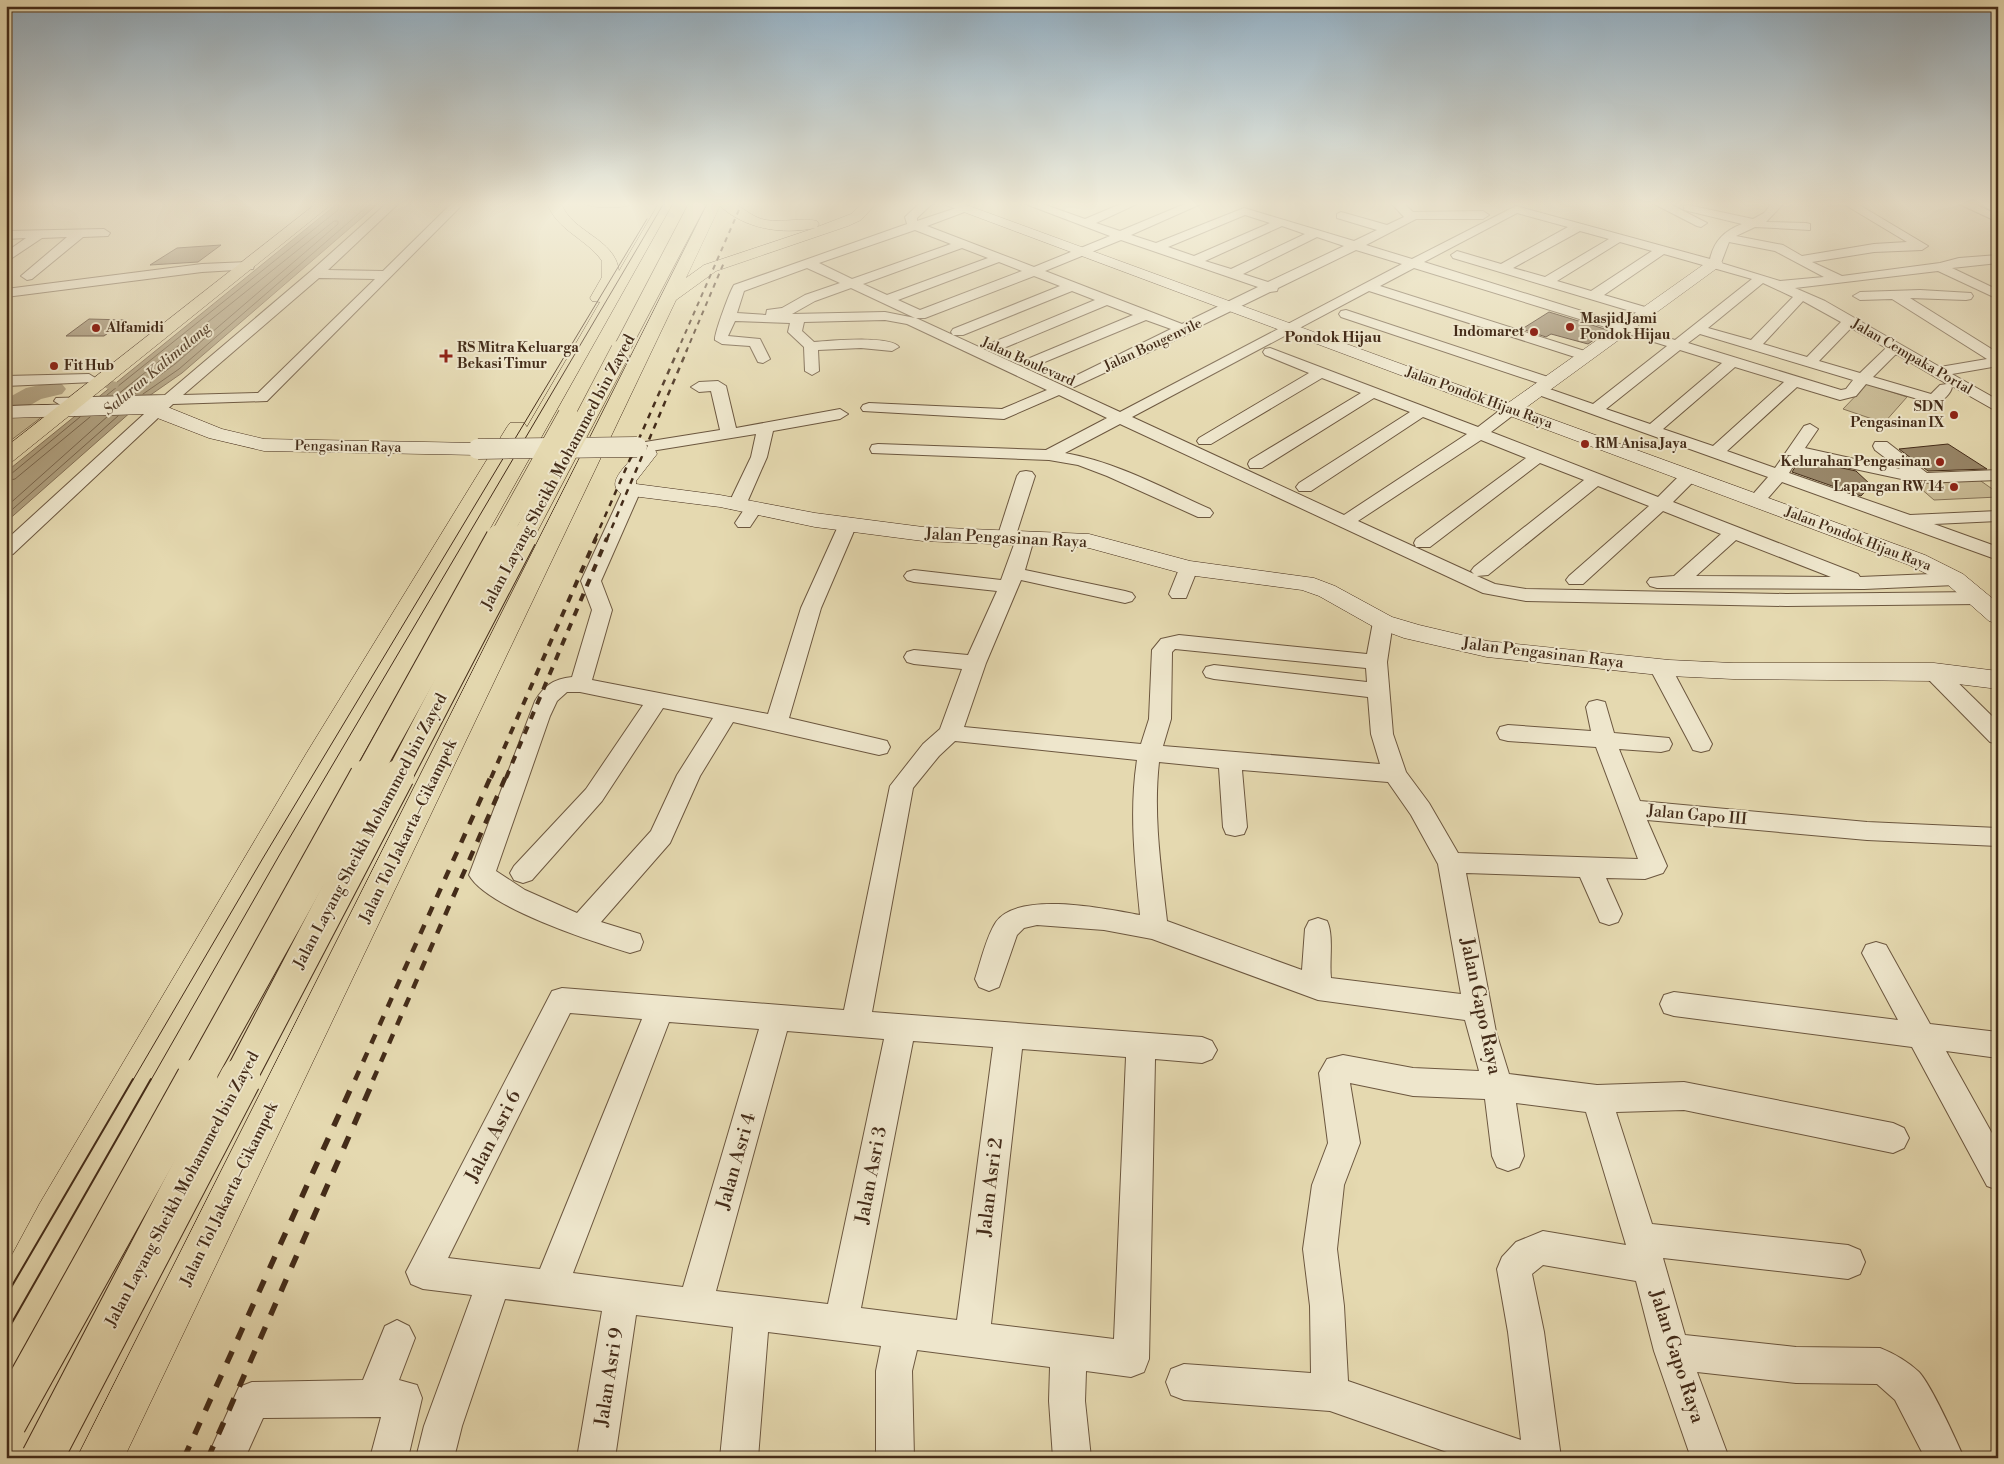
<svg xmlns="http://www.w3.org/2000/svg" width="2004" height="1464" viewBox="0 0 2004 1464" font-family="'Libre Bodoni',serif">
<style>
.green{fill:#cabc96;stroke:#877458}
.water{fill:#ae9e7d;stroke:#847055}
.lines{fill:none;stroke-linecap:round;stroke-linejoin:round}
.shore{stroke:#79654b;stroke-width:1}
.canal{fill:#ae9e7d;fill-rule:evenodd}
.river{fill:#ae9e7d;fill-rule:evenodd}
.building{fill:#988668;stroke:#442c19}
.street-casing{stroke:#6c573f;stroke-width:2}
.secondary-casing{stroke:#442c19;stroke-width:1}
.primary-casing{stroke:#442c19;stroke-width:1}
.highway-casing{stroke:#442c19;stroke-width:1}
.street{fill:#eee6cc;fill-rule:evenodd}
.secondary{fill:#eee6cc;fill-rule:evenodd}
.primary{fill:#e5d9b0;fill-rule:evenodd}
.highway{fill:#e5d9b0;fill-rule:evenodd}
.tram-far1{stroke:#442c19;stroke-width:1}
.tram{stroke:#442c19;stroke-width:2}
.rail-far4{stroke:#442c19;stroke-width:2;stroke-dasharray:5 5;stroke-linecap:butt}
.rail-far3{stroke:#442c19;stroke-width:2.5;stroke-dasharray:6 6;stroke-linecap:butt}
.rail-far2{stroke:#442c19;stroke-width:4;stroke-dasharray:8 8;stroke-linecap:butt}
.rail-far1{stroke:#442c19;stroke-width:4.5;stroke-dasharray:10 10;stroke-linecap:butt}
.rail{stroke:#442c19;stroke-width:5.5;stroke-dasharray:13 13;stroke-linecap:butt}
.secondary-bridge-casing{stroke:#442c19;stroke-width:21;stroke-linecap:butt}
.highway-bridge-far4-casing{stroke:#442c19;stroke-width:17;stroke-linecap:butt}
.highway-bridge-far3-casing{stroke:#442c19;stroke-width:21;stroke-linecap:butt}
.highway-bridge-far2-casing{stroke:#442c19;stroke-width:28;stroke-linecap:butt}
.highway-bridge-far1-casing{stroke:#442c19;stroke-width:34;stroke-linecap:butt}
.highway-bridge-casing{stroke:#442c19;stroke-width:43;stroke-linecap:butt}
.secondary-bridge{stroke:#eee6cc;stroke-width:20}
.highway-bridge-far4{stroke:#e5d9b0;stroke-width:16}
.highway-bridge-far3{stroke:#e5d9b0;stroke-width:20}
.highway-bridge-far2{stroke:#e5d9b0;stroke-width:26}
.highway-bridge-far1{stroke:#e5d9b0;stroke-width:32}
.highway-bridge{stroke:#e5d9b0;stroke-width:41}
.poi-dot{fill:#8f2418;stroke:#eee6cc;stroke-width:2}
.labels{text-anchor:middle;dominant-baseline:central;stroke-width:4;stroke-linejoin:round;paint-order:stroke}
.far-poi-label{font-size:14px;font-weight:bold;fill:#442c19;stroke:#eee6cc;text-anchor:start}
.far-street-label{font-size:14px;fill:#442c19;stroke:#eee6cc}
.far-neighbourhood-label{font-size:15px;font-weight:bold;fill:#442c19;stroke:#eee6cc}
.far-water-label{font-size:15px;font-style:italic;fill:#5e4832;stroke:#eee6cc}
.street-label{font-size:16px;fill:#442c19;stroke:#eee6cc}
.near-street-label{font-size:19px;fill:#442c19;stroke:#eee6cc}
</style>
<rect width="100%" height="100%" fill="#e5d9b0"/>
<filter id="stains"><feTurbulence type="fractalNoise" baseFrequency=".004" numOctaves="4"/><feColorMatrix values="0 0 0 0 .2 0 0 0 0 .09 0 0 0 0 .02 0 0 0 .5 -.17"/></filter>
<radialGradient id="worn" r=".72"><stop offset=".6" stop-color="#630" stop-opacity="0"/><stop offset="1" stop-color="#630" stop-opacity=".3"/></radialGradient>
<g class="green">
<polygon points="1867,384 1907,397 1884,423 1843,409"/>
<polygon points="51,410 6,444 6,411"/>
<polygon points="1978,479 1998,493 1998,497 1934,500 1912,481"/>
</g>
<polygon class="water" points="338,203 379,203 182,373 149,396 6,522 6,472"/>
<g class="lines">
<g class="shore">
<polyline points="143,394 179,369 371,203"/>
<polyline points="107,395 338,210 340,203"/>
<polyline points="117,395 334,221 338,221 338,224 175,364 133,395"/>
<polyline points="6,475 11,474 80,417"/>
<polyline points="6,481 15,479 90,417"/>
<polyline points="6,507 108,416"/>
<polyline points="6,515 118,416"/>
</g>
<polygon class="canal" points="112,381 117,382 119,385 117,388 108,389 101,385 103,382"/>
<polygon class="river" points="54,382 62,384 66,389 62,394 41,399 15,414 6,416 6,399 26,388"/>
</g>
<g class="building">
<polygon points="221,245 198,262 150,265 177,248"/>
<polygon points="1549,312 1608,330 1588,344 1551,334 1546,337 1522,329"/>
<polygon points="89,319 126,320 104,336 66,336"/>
<polygon points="1948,444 1987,469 1928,471 1899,449"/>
<polygon points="1800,459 1856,471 1871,485 1861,496 1792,472"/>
</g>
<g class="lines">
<g class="street-casing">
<g id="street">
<path d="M387,203h12l-71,67 55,1 69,-68h12l-197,198 -94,3 -160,150 -7,2v-16l149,-136 -93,2 -8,-5 2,-3 109,-3 146,-124zM319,278l56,1 -117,114 -75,2z"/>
<path d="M920,203h13l-16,15v3l42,-14h8v4l-40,15 107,41 76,-31 -87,-33h17l45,16 38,-16h16l-43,20 24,8 67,-28h16l-72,32 25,8 88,-35 110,33 23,-11 -40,-12v-4l4,-2 46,13 17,-8 -13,-14h12l10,9 70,-1 6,4 -6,4h-67l-50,26 46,14 104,-53 194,53c4,-18 14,-28 32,-35l-58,-14v-4l4,-1 65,14 11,-6 8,-10h12l-18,19 40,1 4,1v6l-55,-3 -19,9 47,9 19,11 72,-12 33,-2 -65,-39h14l72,43 -6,4 -48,2 -62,10 30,14 98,-13 19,-5 39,-3v8l-46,5 46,22v9l-60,-28 -143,17 30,13 115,66 47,-8 -95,-60 -32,1 -7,-4 7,-4 60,-2 51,3 2,3 -2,3 -5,1 -56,-2 88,55v13l-46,8 46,26v12l-46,-26c0,7 -10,16 -17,18l-69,-20 -10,12 -16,4 -43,-13 -70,64 48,17 29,-42 6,-2 8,5 -13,19 95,21 -25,-19 -2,-4 2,-4h12l40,31 71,-3v10l-78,3 -121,-26 -10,16 121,42 88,-4v10l-64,3 64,23v13l-216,-78 -20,23h-12l-3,-4 21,-24 -235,-84 -3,-3 8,-5 55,19 74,-58 -253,-78 -34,18 211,67 2,3 -7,4 -5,-1 -212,-68 -237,126 212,98 123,-81 -44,-17 -112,74h-12l-3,-4 3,-4 111,-71 -36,-14 -112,70h-12l-2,-4 2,-4 111,-67 -39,-15 -111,66h-12l-2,-3 2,-3 110,-65 -44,-18 -2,-3 2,-3 5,-1 208,79 26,-20h12l2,3 -2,3 -25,19 167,65 25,-25h12l3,4 -3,4 -22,22 185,72 2,3 95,-4 7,2 3,4 -3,4 -7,2 -91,4 -207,-1 -7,-2 -3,-4 3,-4 24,-2 47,-42 -58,-23 -80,73h-14l-3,-4 3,-4 80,-70 -51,-20 -110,89 -11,1 18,8 31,5 260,5 193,-2 7,2 3,4 -3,4 -7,2 -193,2 -260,-5 -43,-8 -363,-169 -55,29c51,9 98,35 145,56l3,4 -3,4h-12l-91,-41 -29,-11 -29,-5 -177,-7 -2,-4 2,-4 6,-1 168,6 61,-32 -48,-23 -55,24 -141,-8 -2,-3 2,-3 6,-2 133,6 45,-19 -140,-66 -22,-4 -81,2 -2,9 12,11c16,-1 76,-7 85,5l-7,4 -31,-3 -43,2 1,21 -7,4 -7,-4 -1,-24 -16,-15 2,-9 -55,-2 -7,15 32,3 10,20 -7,4 -5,-1 -8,-16 -28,-2 -7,-4c-1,-6 15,-49 19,-55l173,-61 -2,-7zM1517,213l51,14 -67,37 -44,-13 -6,4 2,3 194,58 7,-4 -2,-3 -48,-14 60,-41 88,25 -77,61 -251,-78zM1245,215l25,8 -76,33 -26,-9zM1282,226l23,8 -74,35 -26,-8zM915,230l36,14 -99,35 -33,-16zM1580,231l29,8 -64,38 -32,-9zM1317,237l27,9 -76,36 -25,-8zM1121,240l137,47 -76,37 -137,-53zM1620,242l32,9 -61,40 -34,-10zM1729,242l46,9 49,26 -44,4 -59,-18zM962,248l26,10 -101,37 -24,-11zM1356,250l46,14 -282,148 -204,-94h9l109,-42 26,10 -107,43 -2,3 2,3h10l109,-44 23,9 -106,44 -2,3 7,4 5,-1 108,-45 26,10 -108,45 -2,3 2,3h10l111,-46 25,9 -102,50 -3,3 3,3 5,2 116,-54 2,-3 78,-38 7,-1 1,-3zM999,262l23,9 -102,39 -22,-10zM807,268l33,15 -35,12 -23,13 -15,2 -1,5 -29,-2 7,-22zM1763,283l30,14 -42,43 -43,-12zM851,288l64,30 -30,-6 -93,2 23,-13zM1803,301l38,21 -34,35 -44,-13zM1851,328l35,20 -26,25 -41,-12zM1700,334l153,46 -7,9 -5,1 -153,-47zM1680,350l42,13 -72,61 -44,-15zM1896,354l51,30 -7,1 -9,9 -58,-17zM1735,367l49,15 -71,64 -50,-17zM1481,440l45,18 -110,81 -2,4 2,4h14l110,-84 44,17 -110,87 -3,4 3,3 -116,-53zM1736,540l95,37 -135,-1z"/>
<polygon points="1652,203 1668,203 1707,223 1701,227 1697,226"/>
<polygon points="1957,203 1973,203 1998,215 1998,222"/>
<polygon points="104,229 110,233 108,236 83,237 32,279 27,280 21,276 67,237 42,238 6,262 6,252 26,238 6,239 6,231"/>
<polygon points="248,262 254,266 253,269 202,272 6,297 6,289 202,264"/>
<polygon points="1346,310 1554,379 1557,382 1549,387 1544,385 1341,317 1339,314 1341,311"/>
<polygon points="89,374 97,379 94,382 6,386 6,376"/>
<polygon points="718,381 726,386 736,428 840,409 848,414 840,419 773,431 767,457 746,505 743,509 731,509 728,505 751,457 756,434 645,452 639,451 637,447 639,443 645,442 720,430 711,391 699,392 691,387 699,382"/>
<polygon points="1026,471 1032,472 1035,476 1015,538 1013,542 999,542 997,538 1017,476 1020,472"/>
<path d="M632,485l6,1 3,4 -40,91 11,29 -20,70 176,34 33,-106 38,-84 3,-4h12l3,4 -36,84 -32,110 90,21 8,2 3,6 -3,6 -8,2 -146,-33 -33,54 -30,67 -69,79 39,12 3,8 -3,8 -10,3c-36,-11 -143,-45 -161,-78l66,-174c9,-15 18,-22 37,-24l20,-67 -11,-29 42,-91 3,-4zM567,692h13l63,13 -57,84 -72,77 -4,7 4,7 9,3 9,-3 70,-79 61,-93 50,10 -36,57 -26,56 -74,82 -52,-23 -29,-19 54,-155 7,-15z"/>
<polygon points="753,504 759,505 762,509 750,527 738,527 735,523 747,505"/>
<path d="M1025,533l7,2 2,4 -9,31 100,21 7,2 3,4 -3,4 -7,2 -104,-23 -35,83 -22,64 177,17 8,-25 3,-69 9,-11 18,-4 188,19 6,-32 3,-4 7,-2 7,2 3,4 -6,40 6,72 13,38 23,31 29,50 180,6 -42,-112 -88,-6 -8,-2 -3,-6 3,-6 8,-2 83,6 -5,-24 3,-5 8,-2 8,2 9,31 55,5 3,6 -3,6 -8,2 -42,-3 21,52 227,21 131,6v18l-131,-6 -220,-20 20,46 -4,7 -18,6 -39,-1 16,36 -4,8 -9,3 -9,-3 -20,-45 -114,-4 30,159 13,42 88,11 87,-3 209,41 11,5 5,10 -5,10 -11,5 -209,-43 -68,2 36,112 196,21 12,5 5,12 -5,12 -12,5 -185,-21 22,77 111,12 84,1c15,6 27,13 39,24 12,13 37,68 45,86h-39l-30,-58 -18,-16 -81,-1 -99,-11 32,86h-38l-37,-107 -18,-70 -93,-16 -11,9 12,58 17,126h-97l-134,-47 -146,-11 -13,-5 -5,-13 5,-13 13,-5 127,9 -1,-67 -7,-57 9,-64 16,-42 -9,-70 8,-14 16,-4 70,13 66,3 -14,-51 -147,-20 -166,-61 -48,-9 -67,-5 -13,3 -7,7 -18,52 -10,4 -10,-4 -4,-8c6,-18 11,-42 21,-57 23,-32 111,-13 144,-7 -5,-52 -11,-103 -3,-155l-182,-19 -16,15 -26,32 -41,224 330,25 10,4 5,9 -5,9 -10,4 -47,-4 -6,300 -5,13 -13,5 -45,-6 -1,30 6,57h-38l-4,-57 1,-34 -133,-17 -5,21 2,87h-38v-87l5,-25 -113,-14 -10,126h-38l13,-131 -97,-12 -21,143h-38l25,-147 -97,-12 -43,127 -8,32h-38l8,-32 48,-131 -49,-6 -12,-5 -5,-12 146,-281 10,-3 282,22 46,-224 33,-42 17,-15 22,-60 -48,-5 -7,-2 -3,-5 3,-5 7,-2 54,5 29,-64 -83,-9 -7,-2 -3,-4 3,-4 7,-2 87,10 15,-41 2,-4zM1175,649l191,19 1,14 -153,-17 -8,2 -3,5 3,5 8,2 154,18 3,37 9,30 -217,-18 8,-27 1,-67zM1159,762l60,6 4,59 3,7 9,2 9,-2 3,-7 -5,-57 146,12 23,33 27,49 23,130 -130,-16c-2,-17 3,-43 -4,-57l-9,-3 -9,3 -4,8 -3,41 -135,-49c-6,-53 -14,-106 -8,-159zM570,1013l72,6 -102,250 -92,-11zM669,1022l90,7 -76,258 -110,-14zM787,1031l97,8 -56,265 -112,-13zM913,1041l80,6 -36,273 -96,-12zM1022,1049l104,8 -12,282 -123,-15zM1350,1083l63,13 72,3 7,57 5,11 11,4 11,-4 5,-11 -8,-53 70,9 40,133 -83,-14 -27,11 -14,15 -5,12 11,63 13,108 -173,-59 -4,-75 -7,-57 7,-64 16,-42z"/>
<polygon points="1188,562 1195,564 1198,568 1186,598 1172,598 1169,594 1181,564"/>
<polygon points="1660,660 1667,662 1671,667 1712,744 1709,750 1701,752 1693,750 1690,744 1649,667 1653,662"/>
<polygon points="1934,665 1942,667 1998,722 1998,744 1990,742 1926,677 1923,672 1926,667"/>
<polygon points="1876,942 1886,945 1930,1024 1998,1032 1998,1058 1946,1051 1998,1144 1998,1190 1987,1186 1912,1047 1674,1016 1664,1013 1660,1004 1664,995 1674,992 1898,1020 1862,953 1866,945"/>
<polygon points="397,1320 409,1326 415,1338 399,1380 417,1385 422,1398 408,1458 370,1458 381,1417 263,1418 245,1458 207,1458 239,1387 252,1382 363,1380 385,1326"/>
</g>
</g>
<g class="secondary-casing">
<g id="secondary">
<polygon points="940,203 961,203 1508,403 1710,260 1720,260 1723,263 1720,266 1524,409 1925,555 1963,574 1998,603 1998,624 1989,621 1947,584 1909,565"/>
<polygon points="147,402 165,406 222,429 264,439 478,443 485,445 488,449 485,453 478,455 264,451 209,438 147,414 6,418 6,406"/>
<path d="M637,441l15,2 5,11 -21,27v3l84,11 95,18 108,14 166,7 101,27 124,17 21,8 57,31 27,8 68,16 182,19 64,3h201l64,8v18l-64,-8 -201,-2 -64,-3 -182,-19 -83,-19 -30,-11 -55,-31 -17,-6 -114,-15 -99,-27 -166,-7 -108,-14 -95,-20 -96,-12c-22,-10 3,-30 13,-42l-7,-2 -3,-4 3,-4z"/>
</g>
</g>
<g class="primary-casing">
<polygon id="primary" points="317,203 333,203 13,461 6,463 6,447"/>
</g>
<g class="highway-casing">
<g id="highway">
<path d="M547,203h14c11,30 54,35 58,68l40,-68h14l-652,1160 -15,7v-104l34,-63 266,-449 201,-327 3,-4h14l3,4 73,-125 -8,-1 -2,-3 12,-21v-16c-16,-23 -45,-30 -55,-58z"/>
<path d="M583,203h51c-6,6 -45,6 -51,0z"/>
<path d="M708,203c7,0 21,-2 27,1 11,6 19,14 31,16 17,3 35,-3 51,1l2,3 -2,3 34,-13 11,-11h15l-16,17 -13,6 -132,45 -40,29 -552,1158h-47zM720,206c25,23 62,29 95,22l-111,37 -18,13z"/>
</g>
</g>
<use href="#street" class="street"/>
<use href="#secondary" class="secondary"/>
<use href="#primary" class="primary"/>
<use href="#highway" class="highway"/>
<g class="tram-far1">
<polyline points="133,1080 263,858 647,219"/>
<polyline points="151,1080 280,854 664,203"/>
</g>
<g class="tram">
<polyline points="6,1296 133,1079"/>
<polyline points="6,1333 151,1079"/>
</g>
<g class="rail-far4">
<polyline points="677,352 742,203"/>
<polyline points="686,352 725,260"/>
</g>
<g class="rail-far3">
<polyline points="595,539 678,350"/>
<polyline points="607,539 687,350"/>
</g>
<g class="rail-far2">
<polyline points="491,778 596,538"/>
<polyline points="506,778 607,538"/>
</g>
<g class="rail-far1">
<polyline points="355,1080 491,776"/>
<polyline points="373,1080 506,776"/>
</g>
<g class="rail">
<polyline points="184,1458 355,1079"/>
<polyline points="208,1458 374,1079"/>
</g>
<g class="secondary-bridge-casing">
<polyline id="secondary-bridge" points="478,449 637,447"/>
</g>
<g class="highway-bridge-far4-casing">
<polyline id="highway-bridge-far4" points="620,352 698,203"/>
</g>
<g class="highway-bridge-far3-casing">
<g id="highway-bridge-far3">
<polyline points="499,539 568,415"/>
<polyline points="522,539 621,350"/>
</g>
</g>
<g class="highway-bridge-far2-casing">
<g id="highway-bridge-far2">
<polyline points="366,778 499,538"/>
<polyline points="398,778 523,538"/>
</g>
</g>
<g class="highway-bridge-far1-casing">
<g id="highway-bridge-far1">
<polyline points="197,1080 366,776"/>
<polyline points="239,1080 398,776"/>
</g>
</g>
<g class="highway-bridge-casing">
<g id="highway-bridge">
<polyline points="6,1422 197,1079"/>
<polyline points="42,1458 240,1079"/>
</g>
</g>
<use href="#secondary-bridge" class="secondary-bridge"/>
<use href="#highway-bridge-far4" class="highway-bridge-far4"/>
<use href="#highway-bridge-far3" class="highway-bridge-far3"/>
<use href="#highway-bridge-far2" class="highway-bridge-far2"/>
<use href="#highway-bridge-far1" class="highway-bridge-far1"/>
<use href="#highway-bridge" class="highway-bridge"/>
</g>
<linearGradient id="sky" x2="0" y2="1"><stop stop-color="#91abbd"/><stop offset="0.5" stop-color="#f3eedb"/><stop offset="1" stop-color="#f3eedb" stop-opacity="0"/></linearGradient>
<rect width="2004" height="408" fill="url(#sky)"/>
<g class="poi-dot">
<circle cx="1570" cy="327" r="5"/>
<circle cx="96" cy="328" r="5"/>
<circle cx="1534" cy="332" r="5"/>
<path d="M443.5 348.5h5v5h5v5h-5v5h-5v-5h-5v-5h5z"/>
<circle cx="54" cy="366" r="5"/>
<circle cx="1954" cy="415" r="5"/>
<circle cx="1585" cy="444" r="5"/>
<circle cx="1940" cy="462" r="5"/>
<circle cx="1954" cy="487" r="5"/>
</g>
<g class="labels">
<g class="far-poi-label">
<text x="1580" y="319">Masjid Jami<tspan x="1580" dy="16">Pondok Hijau</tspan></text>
<text x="106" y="328">Alfamidi</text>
<text x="1524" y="332" text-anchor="end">Indomaret</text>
<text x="457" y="348">RS Mitra Keluarga<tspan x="457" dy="16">Bekasi Timur</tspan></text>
<text x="64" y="366">Fit Hub</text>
<text x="1944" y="407" text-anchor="end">SDN<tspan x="1944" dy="16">Pengasinan IX</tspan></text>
<text x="1595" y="444">RM Anisa Jaya</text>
<text x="1930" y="462" text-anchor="end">Kelurahan Pengasinan</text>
<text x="1944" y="487" text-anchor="end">Lapangan RW 14</text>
</g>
<g class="far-street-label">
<text transform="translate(1153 345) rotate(-25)">Jalan Bougenvile</text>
<text transform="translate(1912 357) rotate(30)">Jalan Cempaka Portal</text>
<text transform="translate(1028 362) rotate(24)">Jalan Boulevard</text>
<text transform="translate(1479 398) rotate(20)">Jalan Pondok Hijau Raya</text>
<text transform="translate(348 447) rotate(1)">Pengasinan Raya</text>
<text transform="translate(1858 539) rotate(21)">Jalan Pondok Hijau Raya</text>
</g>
<g class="far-neighbourhood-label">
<text x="1333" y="337">Pondok Hijau</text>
</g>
<g class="far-water-label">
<text transform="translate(157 369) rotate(-40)">Saluran Kalimalang</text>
</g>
<g class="street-label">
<text transform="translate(558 472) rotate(-62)">Jalan Layang Sheikh Mohammed bin Zayed</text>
<text transform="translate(1006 538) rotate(3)">Jalan Pengasinan Raya</text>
<text transform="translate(1543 653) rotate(7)">Jalan Pengasinan Raya</text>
<text transform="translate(1697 815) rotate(5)">Jalan Gapo III</text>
<text transform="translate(370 831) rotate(-62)">Jalan Layang Sheikh Mohammed bin Zayed</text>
<text transform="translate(408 831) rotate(-64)">Jalan Tol Jakarta–Cikampek</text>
<text transform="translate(182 1189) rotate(-62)">Jalan Layang Sheikh Mohammed bin Zayed</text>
<text transform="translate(229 1194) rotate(-64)">Jalan Tol Jakarta–Cikampek</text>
</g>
<g class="near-street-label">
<text transform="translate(1481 1006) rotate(78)">Jalan Gapo Raya</text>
<text transform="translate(493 1136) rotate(-63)">Jalan Asri 6</text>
<text transform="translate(736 1161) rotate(-74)">Jalan Asri 4</text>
<text transform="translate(871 1175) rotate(-79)">Jalan Asri 3</text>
<text transform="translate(990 1187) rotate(-83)">Jalan Asri 2</text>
<text transform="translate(1677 1356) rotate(72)">Jalan Gapo Raya</text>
<text transform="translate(609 1377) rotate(-81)">Jalan Asri 9</text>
</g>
</g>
<rect width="2004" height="1464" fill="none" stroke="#e5d9b0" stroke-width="25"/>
<rect x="8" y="8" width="1989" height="1449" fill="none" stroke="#442c19" stroke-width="2.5"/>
<rect x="12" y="12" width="1979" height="1439" fill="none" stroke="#442c19"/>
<rect width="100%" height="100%" filter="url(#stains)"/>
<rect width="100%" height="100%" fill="url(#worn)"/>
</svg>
